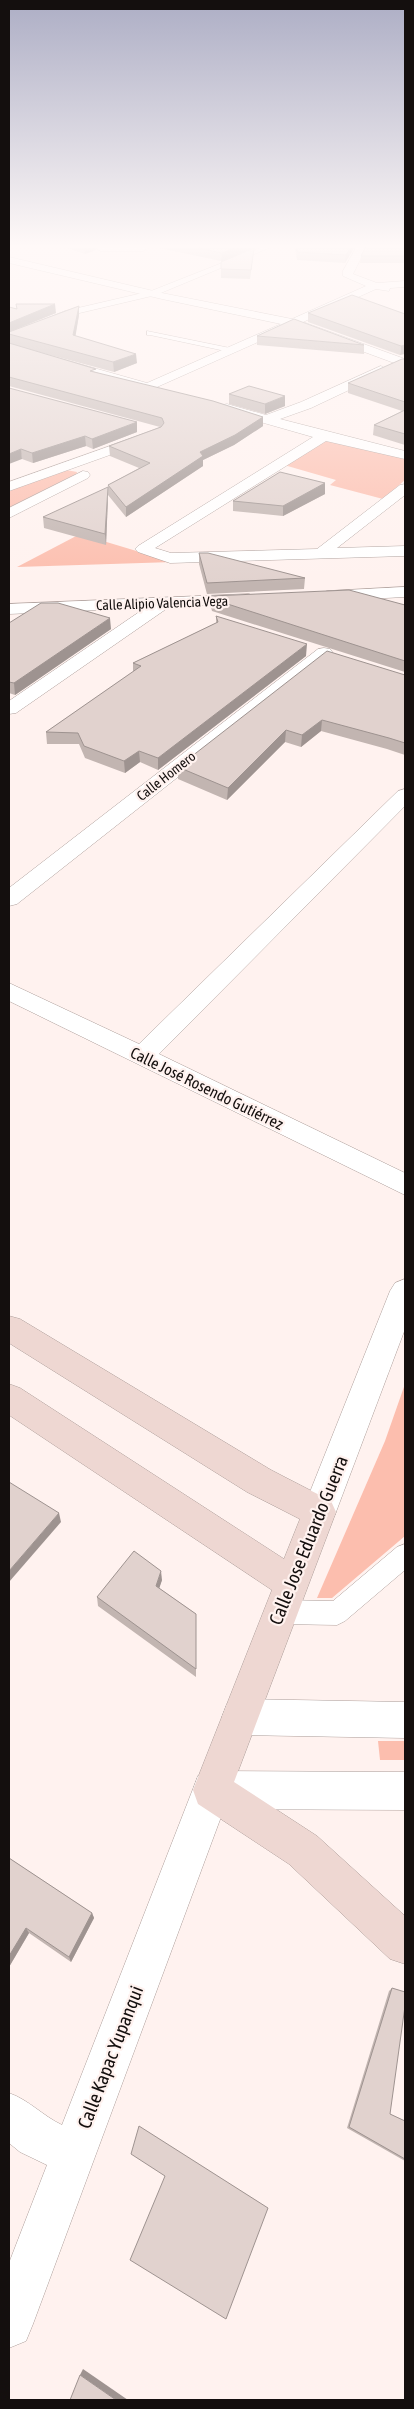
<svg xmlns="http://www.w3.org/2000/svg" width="414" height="2409" viewBox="0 0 414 2409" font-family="'Asap Condensed',sans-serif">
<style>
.green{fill:#fcbeae}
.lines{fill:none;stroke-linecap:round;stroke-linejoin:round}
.service-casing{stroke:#ad9e9a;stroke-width:1}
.minor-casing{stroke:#ad9e9a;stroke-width:1}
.tertiary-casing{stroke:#ad9e9a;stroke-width:1}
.secondary-casing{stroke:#ad9e9a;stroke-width:1}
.service{fill:#fff;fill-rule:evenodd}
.minor{fill:#fff;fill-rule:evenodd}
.tertiary{fill:#fff;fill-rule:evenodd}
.secondary{fill:#eed7d2;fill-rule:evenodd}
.wall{fill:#c2b5b1}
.shaded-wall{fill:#9e9390}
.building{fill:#e1d2ce;stroke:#9e9390}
.labels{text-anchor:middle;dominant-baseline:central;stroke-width:4.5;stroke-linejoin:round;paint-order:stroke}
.far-street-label{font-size:14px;fill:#140f0e;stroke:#fff2ef}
.street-label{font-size:16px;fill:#140f0e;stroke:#fff2ef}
.near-street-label{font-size:19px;fill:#140f0e;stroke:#fff2ef}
</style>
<rect width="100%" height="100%" fill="#fff2ef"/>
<g class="green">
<polygon points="325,439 405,459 405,480 383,499 330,485 336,480 284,465"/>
<polygon points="66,470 77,472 76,475 9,510 9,490"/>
<polygon points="80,534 173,562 17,567"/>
<polygon points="405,1384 405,1536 332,1598 317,1598 385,1441"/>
<polygon points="378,1741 405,1741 405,1760 380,1760"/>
</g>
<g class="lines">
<g class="service-casing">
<g id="service">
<polygon points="260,248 269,248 156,295 71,315 9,339 9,334 65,311 151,291"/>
<polygon points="147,331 230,348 234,350 230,352 150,335 147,335"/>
<polygon points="405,1544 405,1570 345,1621 337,1625 280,1624 272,1620 268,1612 272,1604 280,1600 333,1601 397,1547"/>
</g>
</g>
<g class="minor-casing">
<g id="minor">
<polygon points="96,248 148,248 143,251 101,251"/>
<polygon points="356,248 366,248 353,274 377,283 405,281 405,287 390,288 389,291 376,289 303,322 405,359 405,367 294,326 148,391 9,352 9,344 147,383 281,324 162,299 9,263 9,257 162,293 292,319 366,286 343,276 343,271"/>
<polygon points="381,366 387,370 385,373 311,408 280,419 405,451 405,459 326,441 155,548 171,553 317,549 400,485 405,484 405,495 337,548 405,546 405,556 170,563 138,552 135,549 138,546 313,437 222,411 221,408 222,405 227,404 266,415 301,402"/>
<polygon points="144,434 151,438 149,441 9,491 9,482"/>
<polygon points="83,471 88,472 90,475 88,478 9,518 9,508"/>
<polygon points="405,587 405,597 327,601 321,599 319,596 321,593 327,591"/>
<polygon points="249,594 255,596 257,599 255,602 169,607 16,713 9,714 9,701 145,608 9,614 9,604"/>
<polygon points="324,648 330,649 333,653 330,657 17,904 9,906 9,888 318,649"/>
<polygon points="405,789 405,806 159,1054 405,1173 405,1195 9,1001 9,983 139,1044 398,791"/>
<polygon points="405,1279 405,1329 336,1512 331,1523 319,1528 307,1523 302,1512 390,1291 395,1283"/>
<path d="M212,1771l14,5 5,14 -198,534 -7,17 -17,7v-85l38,-98 -27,-13 -11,-9v-50c20,7 34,23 53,32l136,-349z"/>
</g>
</g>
<g class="tertiary-casing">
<g id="tertiary">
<polygon points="240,1699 405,1702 405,1738 240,1735 227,1730 222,1717 227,1704"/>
<polygon points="212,1771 405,1772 405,1810 212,1809 198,1804 193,1790 198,1776"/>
</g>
</g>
<g class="secondary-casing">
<polygon id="secondary" points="9,1316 20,1319 271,1470 331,1501 336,1512 234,1782 317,1836 405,1916 405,1964 390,1959 289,1864 198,1804 193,1790 272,1590 9,1415 9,1384 20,1388 284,1559 300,1519 247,1492 9,1343"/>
</g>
<use href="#service" class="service"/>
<use href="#minor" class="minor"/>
<use href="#tertiary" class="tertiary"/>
<use href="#secondary" class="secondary"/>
</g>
<g class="wall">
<polygon points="67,248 96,248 96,250 85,254"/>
<polygon points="159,248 255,248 254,248 253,256 250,279 221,278 221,261"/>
<polygon points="295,248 354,248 345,263 297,260"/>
<polygon points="405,248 405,263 360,263 361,256"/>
<polygon points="79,306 79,315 75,336 137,363 114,372 9,344 263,426 234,445 203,460 203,466 126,517 108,495 108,485 139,468 110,456 109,446 160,427 9,386 9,307 17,309 56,313 19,328"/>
<polygon points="308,313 405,314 400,355 308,322"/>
<polygon points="257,336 364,345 364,354 257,345"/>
<polygon points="405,359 405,445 373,435 374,425 402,411 348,393 348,383"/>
<polygon points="9,388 137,432 93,449 86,446 33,463 22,459"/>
<polygon points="229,394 285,406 265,414 229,404"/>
<polygon points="325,483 325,494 283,516 233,511 233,501"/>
<polygon points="108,497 106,545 44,528 43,517"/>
<polygon points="199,553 305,578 304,589 207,594 199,564"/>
<polygon points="211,596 405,605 405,672 212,611 211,607"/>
<polygon points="216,616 306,656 158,770 140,762 125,773 85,758 79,744 47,744 46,732 133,672 133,663 216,623"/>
<polygon points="9,623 111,629 15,695 9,693"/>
<polygon points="405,675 405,755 387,749 321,731 301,747 285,742 227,800 178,779 178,767"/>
<polygon points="162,1580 159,1588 196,1614 196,1677 98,1606 97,1597"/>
<polygon points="9,1858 92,1913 94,1918 71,1962 29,1933 9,1967"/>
<polygon points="392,1988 390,2114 405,2121 405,2161 347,2128 389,1991"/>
</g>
<g class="shaded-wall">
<polygon points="84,248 96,248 96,250 85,254"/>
<polygon points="234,248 255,248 254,248 253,256 250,279 251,270 221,261 222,253"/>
<polygon points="350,248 354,248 345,263 346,255"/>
<polygon points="55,304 56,313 9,332 9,323"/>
<polygon points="79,306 79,315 74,345 73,335"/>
<polygon points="405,345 405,354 400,355 401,346"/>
<polygon points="136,354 137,363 114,372 113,362"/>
<polygon points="285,396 285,406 265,414 265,404"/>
<polygon points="263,417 263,426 234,445 203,460 203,466 126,517 126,507 200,452"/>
<polygon points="137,422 137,432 93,449 92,439"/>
<polygon points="85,436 86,446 33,463 32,453"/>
<polygon points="21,449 22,459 9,464 9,454"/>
<polygon points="325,483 325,494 283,516 283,506"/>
<polygon points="108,487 108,497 106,545 105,534"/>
<polygon points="110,618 111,629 15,695 14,683"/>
<polygon points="307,644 306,656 158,770 158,758"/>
<polygon points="322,720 321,731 301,747 302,735"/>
<polygon points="286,730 285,742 227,800 228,788"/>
<polygon points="139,751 140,762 125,773 124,761"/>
<polygon points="59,1513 61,1522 9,1582 9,1571"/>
<polygon points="161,1571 162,1580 157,1595 156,1586"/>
<polygon points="92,1913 94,1918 71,1962 69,1957"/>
<polygon points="26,1928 29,1933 9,1967 9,1956"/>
<polygon points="83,2369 128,2400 116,2400 80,2375"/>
</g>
<g class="building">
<polygon points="198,248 234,248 222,253"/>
<polygon points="254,248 251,270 221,269 221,262"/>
<polygon points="297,248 350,248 346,255 297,252"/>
<polygon points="365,248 405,248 405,256 361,256"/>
<polygon points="352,295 405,314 405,345 401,346 308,313"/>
<polygon points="16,304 55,304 9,323 9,307 17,309"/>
<polygon points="79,306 73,335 136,354 113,362 9,334 9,332"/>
<polygon points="294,319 364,345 257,336"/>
<polygon points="9,343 96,369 90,371 213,401 263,417 235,435 200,452 203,456 126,507 108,485 150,463 109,446 161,427 164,423 162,418 9,377"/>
<polygon points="402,359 405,359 405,402 348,383"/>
<polygon points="249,386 285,396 265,404 229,394"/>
<polygon points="9,388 137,422 92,439 85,436 32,453 21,449 9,454"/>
<polygon points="405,410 405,434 374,425"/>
<polygon points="280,472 325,483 283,506 233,501"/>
<polygon points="108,487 105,534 43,517"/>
<polygon points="199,553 208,553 305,578 207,583"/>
<polygon points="349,590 405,605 405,661 212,599 211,596"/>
<polygon points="41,603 58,603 110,618 14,683 9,682 9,623"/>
<polygon points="216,616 307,644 158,758 139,751 124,761 84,746 78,733 46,732 141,666 133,663 218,622"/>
<polygon points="327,651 405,675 405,743 389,738 322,720 302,735 286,730 228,788 178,767"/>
<polygon points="9,1482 59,1513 9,1571"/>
<polygon points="134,1551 161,1571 156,1586 196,1614 196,1669 97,1597"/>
<polygon points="9,1858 92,1913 69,1957 26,1928 9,1956"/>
<polygon points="392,1988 405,1992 405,2006 390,2114 405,2121 405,2159 349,2127"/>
<polygon points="139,2126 268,2208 226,2319 130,2260 165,2176 131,2154"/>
<polygon points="80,2375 116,2400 70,2400"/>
</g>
<linearGradient id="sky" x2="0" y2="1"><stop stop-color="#adaec5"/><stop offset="0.42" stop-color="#fff9f8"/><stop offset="1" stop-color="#fff9f8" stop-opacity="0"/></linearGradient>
<rect width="414" height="585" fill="url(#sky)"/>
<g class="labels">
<g class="far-street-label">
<text transform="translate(162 603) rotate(-2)">Calle Alipio Valencia Vega</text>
<text transform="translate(166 776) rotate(-38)">Calle Homero</text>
</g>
<g class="street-label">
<text transform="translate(207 1088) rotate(26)">Calle José Rosendo Gutiérrez</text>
</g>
<g class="near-street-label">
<text transform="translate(308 1540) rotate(-68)">Calle Jose Eduardo Guerra</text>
<text transform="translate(110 2057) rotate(-69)">Calle Kapac Yupanqui</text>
</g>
</g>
<rect width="414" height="2409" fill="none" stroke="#140f0e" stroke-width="20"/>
</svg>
